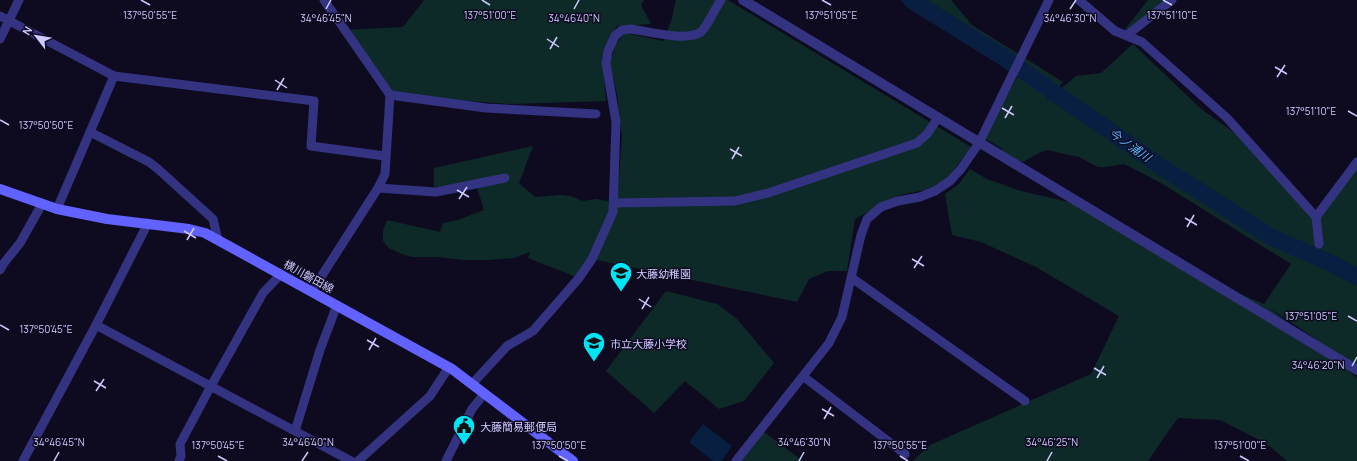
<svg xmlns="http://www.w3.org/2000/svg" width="1357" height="461" viewBox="0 0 1357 461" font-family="Manrope,'Noto Sans JP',sans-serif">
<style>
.green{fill:#0e2a28}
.water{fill:#081f42}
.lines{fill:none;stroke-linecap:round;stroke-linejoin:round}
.river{stroke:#081f42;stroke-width:17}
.minor{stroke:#333382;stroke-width:9}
.tertiary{stroke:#333382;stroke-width:10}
.secondary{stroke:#6162ff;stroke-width:10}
.ticks{fill:none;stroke:#cecaff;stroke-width:1.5}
.labels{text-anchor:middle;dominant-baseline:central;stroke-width:3;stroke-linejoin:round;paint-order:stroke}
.poi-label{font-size:11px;fill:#cecaff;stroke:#0e0b20;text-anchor:start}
.street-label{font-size:11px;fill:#cecaff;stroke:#0e0b20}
.water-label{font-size:12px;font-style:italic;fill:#58b7ff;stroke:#0e0b20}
.ticks-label{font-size:10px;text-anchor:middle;fill:#cecaff;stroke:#0e0b20;stroke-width:3;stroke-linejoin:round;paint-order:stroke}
</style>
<rect width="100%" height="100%" fill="#0e0b20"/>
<g class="green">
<polygon points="424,0 644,0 641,5 651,24 617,26 602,57 606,101 509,104 390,95 345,30 403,27"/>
<polygon points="676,0 728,0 971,147 941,187 900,195 855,219 847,271 828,271 809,279 797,302 592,259 579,278 528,258 530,252 514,258 488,260 464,260 437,257 412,257 402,254 389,248 383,241 383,230 387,220 440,232 443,223 458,220 484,210 476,184 434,187 434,168 533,146 519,183 535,197 560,195 570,196 583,201 596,199 617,203 622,136 617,94 610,63 616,44 625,33 664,41 672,18"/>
<polygon points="900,0 951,0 972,25 1063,82 1044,103 1076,76 1101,73 1133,44 1200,108 1251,145 1316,217 1357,165 1357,367 1270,308 1357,378 1357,461 1287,461 1267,444 1220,420 1178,418 1167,433 1148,461 913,461 930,445 1091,374 1119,316 1036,267 981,242 952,235 945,194 959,184 970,169 987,179 1021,191 1082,205 1205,279 1264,304 1291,264 1161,183 1124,164 1105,167 1098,167 1079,157 1047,150 1039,153 1023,162 998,154 1007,144 1003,149 984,138 1021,70"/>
<polygon points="1148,0 1170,0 1123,32"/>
<polygon points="666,291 717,304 737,319 774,363 744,401 719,409 685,381 654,413 606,371"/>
<polygon points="764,432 803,461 742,461"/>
</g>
<polygon class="water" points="703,424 732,446 721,461 713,461 689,442"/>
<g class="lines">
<polyline class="river" points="911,0 1003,57 1160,166 1271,237 1333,264 1357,277"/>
<g class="minor">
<polyline points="1079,0 1115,31 1142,42 1227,118 1316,217 1319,244"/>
<polyline points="0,16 114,76 314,101 311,146 385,156"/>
<polyline points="1127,35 1172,0"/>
<polyline points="0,39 19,0"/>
<polyline points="390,95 486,108 596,114"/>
<polyline points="90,132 149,162 158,169 213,219 218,240"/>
<polyline points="378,188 436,192 505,178"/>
<polyline points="614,203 735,201 768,193 917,143 927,134 938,118"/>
<polyline points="57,209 114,76"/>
<polyline points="1316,217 1357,162"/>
<polyline points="0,270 4,263 20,243 42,204"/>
<polyline points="852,278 1025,401"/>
<polyline points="312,291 378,188 385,174 390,95 324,0"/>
<polyline points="96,325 351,461"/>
<polyline points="804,377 905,454"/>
<path d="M472,384l35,-38 26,-15 46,-53 13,-19 21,-47 3,-90 -10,-59 2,-12 7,-15 7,-6 8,-1c17,2 56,13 71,3 5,-4 15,-25 20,-32"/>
<polyline points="295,431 320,350 337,305"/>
<polyline points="23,461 96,325 148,223"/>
<polyline points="179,461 181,456 180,444 211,386 263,293 281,274"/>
<polyline points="358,461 430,396 449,367"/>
<polyline points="446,461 472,409 484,394"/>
<polyline points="736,461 829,343 842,317 861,235 867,219 881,207 898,201 920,197 935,191 950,181 961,169 979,143 1049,0"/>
</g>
<polyline class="tertiary" points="743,0 1357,370"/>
<polyline class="secondary" points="0,189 57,209 107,219 189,229 205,233 452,369 573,461"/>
</g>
<path class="ticks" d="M141,0l9,5M482,0l8,5M822,0l9,5M1163,0l9,5M326,9l5,-9M574,9l5,-9M1070,9l6,-9M547,39l12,8M550,49l7,-12M1275,67l12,7M1277,77l8,-12M275,80l12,8M277,90l7,-12M1002,108l12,7M1348,111l9,5M1005,118l7,-12M0,120l9,5M730,149l12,7M732,159l7,-12M457,190l12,7M459,199l8,-12M1185,218l12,7M1187,227l7,-12M184,231l12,7M187,240l7,-12M912,259l12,7M914,268l8,-12M639,299l12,8M642,309l7,-12M1348,316l9,5M0,325l9,5M367,340l12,7M369,350l7,-12M1352,366l5,-9M1094,368l12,7M1097,378l7,-12M94,381l12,7M96,391l8,-12M822,409l12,7M824,419l7,-12M218,456l9,5M559,456l9,5M900,456l8,5M1240,456l9,5M54,461l5,-9M302,461l6,-9M799,461l5,-9M1047,461l5,-9"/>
<defs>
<g id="school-pin" transform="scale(1.15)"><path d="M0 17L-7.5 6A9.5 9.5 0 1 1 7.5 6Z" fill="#00e5f5" stroke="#0e0b20"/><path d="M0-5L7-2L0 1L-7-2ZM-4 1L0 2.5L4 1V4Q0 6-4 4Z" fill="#111"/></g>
<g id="civic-pin" transform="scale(1.15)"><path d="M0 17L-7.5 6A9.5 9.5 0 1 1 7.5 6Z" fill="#00e5f5" stroke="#0e0b20"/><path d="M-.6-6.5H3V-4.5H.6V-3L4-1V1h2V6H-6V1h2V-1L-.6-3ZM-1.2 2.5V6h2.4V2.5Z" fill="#111"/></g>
</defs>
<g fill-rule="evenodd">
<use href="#school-pin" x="621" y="273"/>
<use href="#school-pin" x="594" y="343"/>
<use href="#civic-pin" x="464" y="426"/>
</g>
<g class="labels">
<g class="poi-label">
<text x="636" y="273">大藤幼稚園</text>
<text x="610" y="343">市立大藤小学校</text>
<text x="480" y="426">大藤簡易郵便局</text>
</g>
<g class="street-label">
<text transform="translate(309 276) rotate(29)">横川磐田線</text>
</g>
<g class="water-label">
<text transform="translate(1130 145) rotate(35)">今ノ浦川</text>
</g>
</g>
<g class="ticks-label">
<text x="1172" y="19">137°51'10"E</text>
<text x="150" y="19">137°50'55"E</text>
<text x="490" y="19">137°51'00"E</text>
<text x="831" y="19">137°51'05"E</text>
<text x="326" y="22">34°46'45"N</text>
<text x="574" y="22">34°46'40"N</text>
<text x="1070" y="22">34°46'30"N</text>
<text x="1311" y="115">137°51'10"E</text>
<text x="46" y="129">137°50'50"E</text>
<text x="1311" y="320">137°51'05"E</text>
<text x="46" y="333">137°50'45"E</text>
<text x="1318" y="369">34°46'20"N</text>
<text x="59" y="446">34°46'45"N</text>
<text x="308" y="446">34°46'40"N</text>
<text x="804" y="446">34°46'30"N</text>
<text x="1052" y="446">34°46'25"N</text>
<text x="218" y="449">137°50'45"E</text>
<text x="559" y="449">137°50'50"E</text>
<text x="900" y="449">137°50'55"E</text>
<text x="1240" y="449">137°51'00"E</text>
</g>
<g transform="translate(36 36) rotate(301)" stroke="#0e0b20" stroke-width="3" paint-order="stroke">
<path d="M0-3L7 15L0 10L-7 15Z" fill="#cecaff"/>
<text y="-6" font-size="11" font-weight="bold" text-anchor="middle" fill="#cecaff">N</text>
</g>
</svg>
